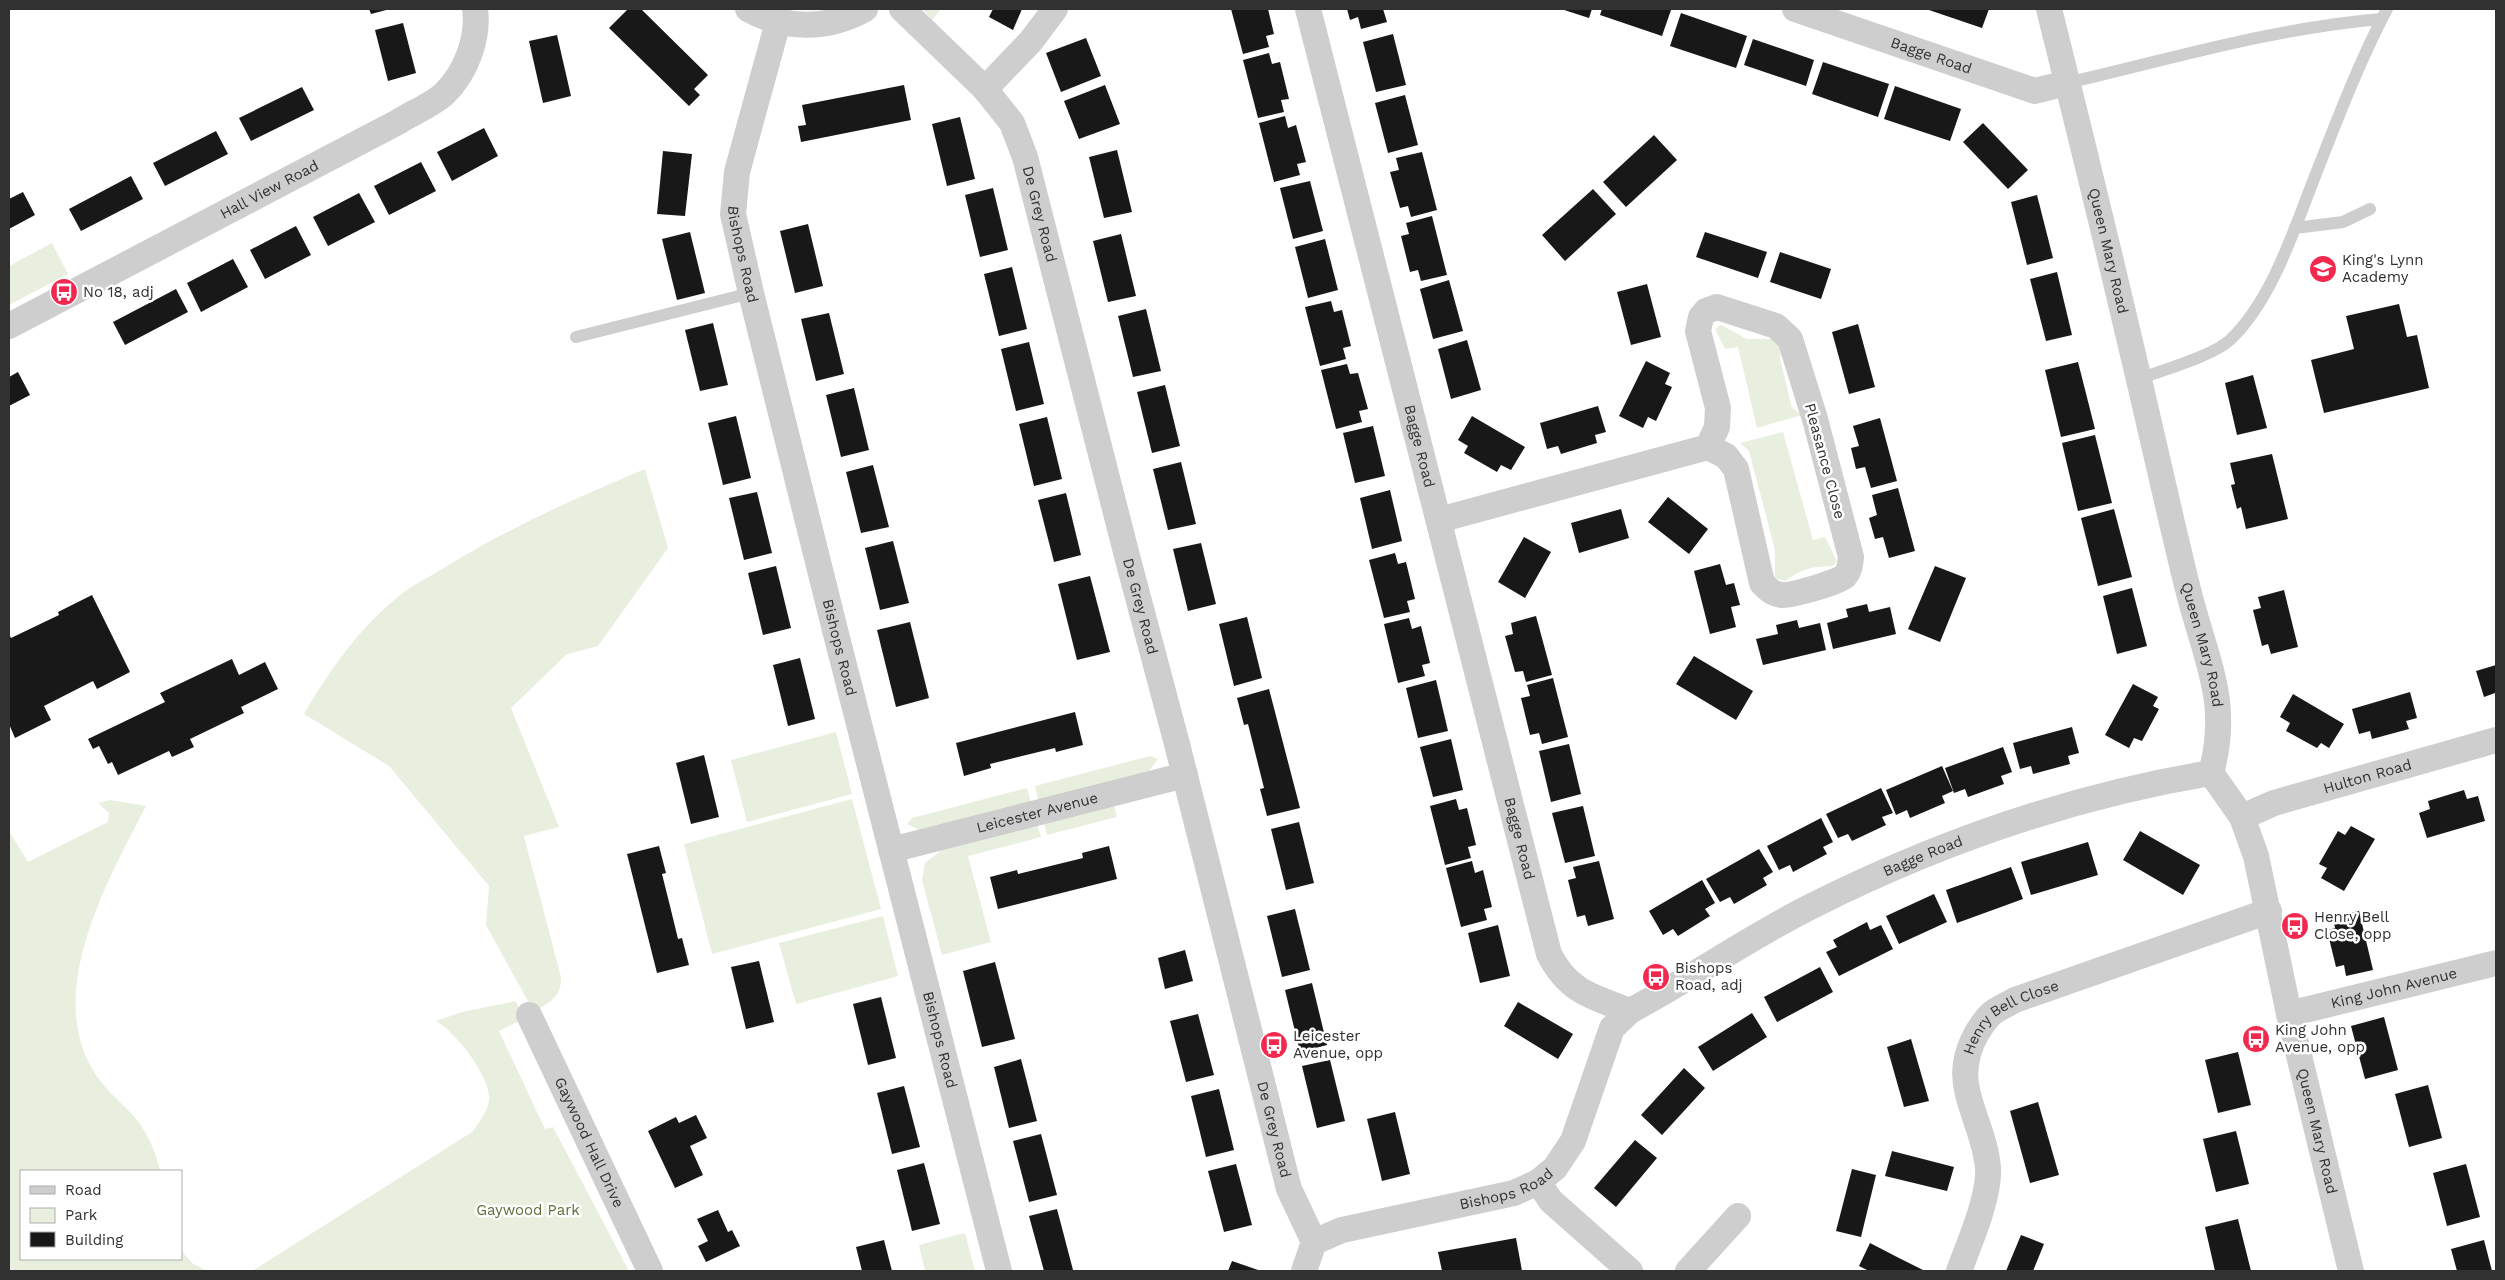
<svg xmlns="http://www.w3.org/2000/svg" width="2505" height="1280" viewBox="0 0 2505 1280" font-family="'Work Sans',sans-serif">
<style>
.green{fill:#e9efde}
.building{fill:#181818}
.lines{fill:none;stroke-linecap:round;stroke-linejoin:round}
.lane{stroke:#cecece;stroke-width:12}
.street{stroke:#cecece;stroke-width:26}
.labels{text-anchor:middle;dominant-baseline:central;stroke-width:5;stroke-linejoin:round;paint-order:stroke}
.street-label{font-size:15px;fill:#313131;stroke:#fff}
.poi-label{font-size:15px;fill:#313131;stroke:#fff;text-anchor:start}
.park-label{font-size:15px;fill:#5a713a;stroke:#fff}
</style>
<rect width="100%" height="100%" fill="#fff"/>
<g class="green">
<polygon points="923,9 941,9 932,20"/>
<polygon points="52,243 68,274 9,305 9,266"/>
<polygon points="1721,325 1747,339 1775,339 1781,347 1780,359 1792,408 1802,415 1757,428 1738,347 1725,349 1715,329"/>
<path d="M1783,432l30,108 12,-3 12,24 -4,5c-19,0 -32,3 -48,15l-10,-3v-28l-26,-99 -9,-8z"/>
<path d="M645,469l23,79 -70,98 -31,8 -56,54 48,119 -35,9 37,141c1,20 -12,26 -27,35l-48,-87 3,-39 -100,-120 -85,-52c25,-43 56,-87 95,-118 13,-11 30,-19 45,-28 64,-40 132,-70 201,-99z"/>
<polygon points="836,732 852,794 747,822 731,760"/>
<polygon points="1150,756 1158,759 1149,771 1039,804 1035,786"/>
<polygon points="1027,788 1032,806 921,831 907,824 912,818"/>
<polygon points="1112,798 1117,817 1047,835 1042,817"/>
<polygon points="852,799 881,909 712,954 684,844"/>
<path d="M110,800l36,6c-38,74 -104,188 -50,269 10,15 24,26 36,39 14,16 24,37 28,57h-139v88h160v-9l11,13 15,8h-198v-440l19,31 80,-40 1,-9 -11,-10z"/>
<polygon points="1035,818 1041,837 968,856 991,942 942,955 922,880 925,863 942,850"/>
<polygon points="883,916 898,976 796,1004 779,943"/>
<path d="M516,1001l7,18 -24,12 46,98 8,-2 76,144h-377l220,-139c7,-9 15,-20 17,-31 3,-23 -34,-70 -53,-80l26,-9z"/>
<polygon points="965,1233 975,1271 925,1271 919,1245"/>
</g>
<g class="building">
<polygon points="369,9 390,9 371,14"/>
<polygon points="628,9 641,9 708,75 694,89 700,95 689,106 609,28"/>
<polygon points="993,9 1022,9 1013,30 989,17"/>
<polygon points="1231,9 1268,9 1274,34 1266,36 1269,47 1243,54"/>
<polygon points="1347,9 1383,9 1387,22 1361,29 1358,17 1350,20"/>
<polygon points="1561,9 1592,9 1589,18"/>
<polygon points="1602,9 1667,9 1671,10 1662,36 1600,15"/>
<polygon points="1926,9 1989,9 1982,28"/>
<polygon points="1681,13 1747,36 1736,68 1670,46"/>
<polygon points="403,23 416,73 388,81 375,30"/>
<polygon points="1393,34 1406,85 1376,92 1363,42"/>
<polygon points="557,35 571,96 543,103 529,41"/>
<polygon points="1086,38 1101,76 1061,92 1046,53"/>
<polygon points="1753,39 1814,60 1806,86 1744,65"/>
<polygon points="1269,53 1272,64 1280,62 1289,99 1281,100 1284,112 1258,118 1243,60"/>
<polygon points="1823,62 1889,84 1878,117 1812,94"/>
<polygon points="904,85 911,120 801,142 798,126 806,125 802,105"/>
<polygon points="1105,85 1120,124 1079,139 1064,101"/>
<polygon points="1895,86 1961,109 1950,141 1884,119"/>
<polygon points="302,87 314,110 251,141 239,118"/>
<polygon points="1405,95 1418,145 1388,153 1375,103"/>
<polygon points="1285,116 1288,128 1296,125 1306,162 1297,164 1300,175 1274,182 1259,123"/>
<polygon points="960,117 975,179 947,186 932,124"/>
<polygon points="1983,123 2028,170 2008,189 1963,142"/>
<polygon points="484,128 498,156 452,181 437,152"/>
<polygon points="216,131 228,154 165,186 153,163"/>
<polygon points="1654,135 1677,160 1626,207 1603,182"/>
<polygon points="1117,150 1132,212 1104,218 1089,157"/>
<polygon points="663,151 692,154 685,216 657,214"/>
<polygon points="1422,152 1437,210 1411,217 1408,206 1400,208 1390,172 1399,170 1396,158"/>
<polygon points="421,162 436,191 389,215 374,186"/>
<polygon points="131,176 143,199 81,231 69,209"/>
<polygon points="1310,181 1323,231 1293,239 1280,188"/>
<polygon points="993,188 1008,250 980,257 965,195"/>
<polygon points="1593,189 1616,214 1565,261 1542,235"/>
<polygon points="23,192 35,215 9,229 9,199"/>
<polygon points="359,193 375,222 328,246 313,217"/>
<polygon points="2037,195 2053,258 2027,265 2011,202"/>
<polygon points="1432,216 1447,275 1421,281 1418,270 1410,272 1401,236 1409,234 1406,223"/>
<polygon points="808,224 823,286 795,293 780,231"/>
<polygon points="296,226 311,255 265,279 250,250"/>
<polygon points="690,232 705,293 677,300 662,239"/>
<polygon points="1705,232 1767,252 1758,278 1696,257"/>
<polygon points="1121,234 1136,296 1108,302 1093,241"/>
<polygon points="1325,239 1338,290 1308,298 1295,247"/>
<polygon points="1780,252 1831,269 1821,299 1770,282"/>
<polygon points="233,259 248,287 201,312 187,283"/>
<polygon points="1012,267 1027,329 999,336 984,274"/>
<polygon points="2057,272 2072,335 2046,341 2030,279"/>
<polygon points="1449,280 1463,331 1433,339 1420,289"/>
<polygon points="1647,284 1661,337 1631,345 1617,292"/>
<polygon points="176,289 188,312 125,345 113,322"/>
<polygon points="1331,301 1334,312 1342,310 1351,346 1343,348 1346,359 1320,366 1305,307"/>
<polygon points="2399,304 2407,337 2417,335 2429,388 2324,413 2311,360 2354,349 2346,316"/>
<polygon points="1146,309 1161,371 1133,377 1118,316"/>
<polygon points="829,313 844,374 816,381 801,319"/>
<polygon points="713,323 728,385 700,391 685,330"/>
<polygon points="1858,324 1875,387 1849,394 1832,332"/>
<polygon points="1467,340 1481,390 1451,399 1438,349"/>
<polygon points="1029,342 1044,404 1016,411 1001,349"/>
<polygon points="1646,361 1670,373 1665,384 1672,387 1656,421 1648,417 1643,428 1619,416"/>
<polygon points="2078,362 2095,429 2061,437 2045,370"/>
<polygon points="1347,364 1350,374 1358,373 1368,409 1359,411 1362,422 1336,429 1321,370"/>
<polygon points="18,372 30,395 9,406 9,377"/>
<polygon points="2253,375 2267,428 2237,435 2225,383"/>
<polygon points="1165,385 1180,446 1152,453 1137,392"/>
<polygon points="854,388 869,450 841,457 826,395"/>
<polygon points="1598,406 1606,432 1595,435 1597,443 1561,454 1558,446 1547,449 1540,423"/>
<polygon points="736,416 751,478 723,485 708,423"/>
<polygon points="1472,416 1525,447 1511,470 1501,465 1497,472 1464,453 1468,446 1458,440"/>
<polygon points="1047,417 1062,479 1034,486 1019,424"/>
<polygon points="1880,418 1897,481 1871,488 1865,467 1856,469 1851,448 1859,446 1853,426"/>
<polygon points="1373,426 1385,476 1355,483 1343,433"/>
<polygon points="2095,435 2112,503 2078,511 2062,443"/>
<polygon points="2272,454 2288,519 2246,529 2241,507 2237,509 2231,485 2235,484 2230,463"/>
<polygon points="1181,462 1196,524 1168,530 1153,469"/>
<polygon points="873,465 889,527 861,533 846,472"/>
<polygon points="1898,488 1915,551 1889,558 1883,537 1875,539 1869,518 1877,515 1872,495"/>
<polygon points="1390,490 1402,541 1372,549 1360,498"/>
<polygon points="757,492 772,553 744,560 729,498"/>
<polygon points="1066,493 1081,555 1054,562 1038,500"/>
<polygon points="1668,497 1708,529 1689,554 1648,522"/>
<polygon points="1621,509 1629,538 1579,553 1571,523"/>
<polygon points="2114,509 2132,577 2098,586 2081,518"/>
<polygon points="1524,537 1551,552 1525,598 1498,582"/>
<polygon points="893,541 909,603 880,610 865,548"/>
<polygon points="1201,543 1216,604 1188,611 1173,549"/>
<polygon points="1395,553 1398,564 1406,562 1415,599 1407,601 1410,612 1384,618 1369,560"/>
<polygon points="1720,564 1726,585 1734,583 1740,605 1731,607 1736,627 1710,634 1694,571"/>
<polygon points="776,566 791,628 763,635 748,573"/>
<polygon points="1935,566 1966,578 1940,642 1908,629"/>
<polygon points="1090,576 1110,652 1077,660 1058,584"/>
<polygon points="2132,588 2147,646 2117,654 2103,596"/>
<polygon points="2284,590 2298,647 2271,654 2268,644 2262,646 2253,610 2261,608 2258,597"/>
<polygon points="92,595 130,672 97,689 93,681 44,706 51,720 15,738 9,724 9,634 11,638 59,615 58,612"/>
<polygon points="1867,604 1869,612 1890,607 1896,634 1833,649 1827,623 1848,617 1846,609"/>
<polygon points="1536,616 1552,675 1526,682 1523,671 1515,672 1505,636 1513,634 1511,623"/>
<polygon points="1247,617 1262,678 1234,686 1219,624"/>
<polygon points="1409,618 1412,629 1421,626 1430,663 1422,665 1425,676 1398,683 1384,624"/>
<polygon points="1797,620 1799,628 1820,623 1826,650 1763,665 1756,639 1778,634 1776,625"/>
<polygon points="910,622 929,698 896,707 877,630"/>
<polygon points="1694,656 1753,691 1736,720 1676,684"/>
<polygon points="800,658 815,719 788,726 773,665"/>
<polygon points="232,659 239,675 265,662 278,689 241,707 244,713 190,739 194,747 172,757 169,751 118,775 112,762 108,764 99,746 93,749 88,739 165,702 160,693"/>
<polygon points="2496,665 2496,697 2495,693 2484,697 2476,671"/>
<polygon points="1553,678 1568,737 1542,744 1539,733 1530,735 1521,698 1530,696 1527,685"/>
<polygon points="1436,680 1448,731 1418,738 1406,688"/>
<polygon points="2133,684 2158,697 2153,706 2159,709 2142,741 2134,738 2129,748 2105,735"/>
<polygon points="1269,689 1300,808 1267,816 1260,789 1264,788 1248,724 1244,725 1237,698"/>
<polygon points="2410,692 2417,718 2406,721 2409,729 2372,739 2370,731 2359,734 2352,709"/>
<polygon points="2293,694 2344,724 2329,748 2321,743 2317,748 2286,731 2290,723 2280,717"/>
<polygon points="1075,712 1083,745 1056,752 1055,748 1022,756 990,764 991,768 964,776 956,743"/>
<polygon points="2072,727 2079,753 2068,756 2070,764 2033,774 2031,766 2020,769 2013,743"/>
<polygon points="1451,739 1463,790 1433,797 1420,747"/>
<polygon points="1569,744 1581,794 1551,802 1539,751"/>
<polygon points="2003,747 2012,772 2001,776 2004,784 1968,797 1965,789 1954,793 1945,768"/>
<polygon points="704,755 719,817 691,824 676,763"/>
<polygon points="1942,766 1953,791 1942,796 1945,803 1910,818 1907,810 1896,815 1886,790"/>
<polygon points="1881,788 1893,813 1882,817 1886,825 1852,841 1848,834 1838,838 1826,814"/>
<polygon points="2464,790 2467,799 2478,796 2485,821 2427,838 2419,813 2430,809 2428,801"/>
<polygon points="1456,799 1459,810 1467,808 1476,845 1468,847 1471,858 1445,865 1430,806"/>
<polygon points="1583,806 1595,856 1565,863 1552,813"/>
<polygon points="1821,818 1833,842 1823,847 1827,854 1793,872 1790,865 1779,870 1767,846"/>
<polygon points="1299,822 1314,883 1286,890 1271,829"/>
<polygon points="2351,826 2375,839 2344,891 2321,878 2327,868 2319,864 2338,831 2345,835"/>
<polygon points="2140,831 2200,865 2183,895 2123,860"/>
<polygon points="2088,842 2098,875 2031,895 2021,862"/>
<polygon points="659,846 666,873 662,874 670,906 678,939 682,938 689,965 657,973 627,854"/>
<polygon points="1109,846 1117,879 998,909 990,877 1017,870 1018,874 1083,858 1082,853"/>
<polygon points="1759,849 1773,872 1763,878 1767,885 1734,904 1730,897 1720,902 1706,879"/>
<polygon points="1472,861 1475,873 1483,870 1492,907 1484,909 1487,920 1461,927 1446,868"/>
<polygon points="1599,861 1614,919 1588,926 1585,915 1577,917 1568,880 1576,878 1573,867"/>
<polygon points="2011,867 2023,899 1957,923 1946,890"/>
<polygon points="1702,880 1715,903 1705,909 1710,916 1678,936 1673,929 1663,935 1649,911"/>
<polygon points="1934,894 1947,922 1899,944 1886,916"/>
<polygon points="1295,909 1310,970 1282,977 1267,916"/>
<polygon points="2359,911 2373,970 2346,976 2344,965 2336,967 2327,930 2335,928 2333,917"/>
<polygon points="1867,922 1870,930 1881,925 1893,949 1839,976 1826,952 1837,947 1833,940"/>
<polygon points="1498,925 1510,976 1480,983 1468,933"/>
<polygon points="1185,950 1193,981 1165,989 1158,958"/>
<polygon points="759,961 774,1022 746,1029 731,967"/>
<polygon points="995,962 1015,1039 982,1047 963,971"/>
<polygon points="1820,967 1833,992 1777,1022 1764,997"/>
<polygon points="1312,983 1327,1045 1300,1052 1285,990"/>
<polygon points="881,997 896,1058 868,1065 853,1004"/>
<polygon points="1518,1002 1573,1034 1558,1059 1504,1026"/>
<polygon points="1752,1013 1767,1037 1713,1071 1698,1047"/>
<polygon points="1198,1014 1214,1075 1186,1082 1170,1021"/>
<polygon points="2384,1017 2398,1070 2365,1079 2351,1026"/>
<polygon points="1911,1039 1929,1101 1904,1107 1887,1047"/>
<polygon points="2238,1052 2251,1105 2218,1113 2205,1060"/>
<polygon points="1021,1059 1037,1121 1009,1128 994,1067"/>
<polygon points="1330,1060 1345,1121 1317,1128 1302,1066"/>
<polygon points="1684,1068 1705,1088 1662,1135 1641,1115"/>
<polygon points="2428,1085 2442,1138 2409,1147 2395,1094"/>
<polygon points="904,1086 920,1147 892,1154 877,1093"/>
<polygon points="1219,1089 1234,1150 1206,1157 1191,1096"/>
<polygon points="2038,1102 2059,1175 2030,1183 2010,1111"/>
<polygon points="1395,1112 1410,1174 1382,1181 1367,1119"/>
<polygon points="696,1115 707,1138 690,1146 703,1175 675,1188 648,1131 676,1117 679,1123"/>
<polygon points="2236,1131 2249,1184 2216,1192 2203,1139"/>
<polygon points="1041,1134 1057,1195 1029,1202 1013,1141"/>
<polygon points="1635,1140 1657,1158 1616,1207 1594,1188"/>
<polygon points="1892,1151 1954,1167 1947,1191 1885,1176"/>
<polygon points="924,1163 940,1224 912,1231 897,1170"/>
<polygon points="1236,1164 1252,1225 1224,1232 1208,1171"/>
<polygon points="2466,1164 2480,1217 2447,1226 2433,1173"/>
<polygon points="1852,1169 1876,1175 1861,1237 1836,1231"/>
<polygon points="1057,1209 1073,1270 1044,1271 1029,1216"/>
<polygon points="718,1210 728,1232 732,1230 740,1246 706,1262 698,1246 708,1241 697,1219"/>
<polygon points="2238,1219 2251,1271 2215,1271 2205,1227"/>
<polygon points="2021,1235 2044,1244 2033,1271 2006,1271"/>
<polygon points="1516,1238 1522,1271 1442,1271 1438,1252"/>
<polygon points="884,1240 892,1271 862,1271 856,1247"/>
<polygon points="2484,1240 2492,1271 2457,1271 2451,1249"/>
<polygon points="1870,1243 1899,1258 1925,1271 1869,1271 1859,1266"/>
<polygon points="1232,1261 1261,1271 1228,1271"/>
</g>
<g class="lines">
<g class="lane">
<path d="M2067,83c104,-24 207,-55 314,-64"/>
<polyline points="2295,228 2343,222 2370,209"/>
<polyline points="576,337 751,293"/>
<path d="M2139,379c23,-9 74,-23 91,-39 41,-39 62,-105 82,-156 23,-59 46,-120 75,-175"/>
</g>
<g class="street">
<path d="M748,9c38,21 79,21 117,0"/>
<path id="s1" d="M902,9l83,80 27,34 13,34 102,399 50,188 112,445 25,53"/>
<path id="s2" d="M1308,9l241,945c19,38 44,43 81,57"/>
<path id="s3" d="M1795,9l240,82 32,-8"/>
<path id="s4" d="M2049,9c43,171 84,342 123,514 7,28 13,57 21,85 17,61 36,100 18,165l31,44 14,39 33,158 62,257"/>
<path id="s5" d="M778,22l-41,150 -4,42 18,79 84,337 164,641"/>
<polyline points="985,89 1031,41 1055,9"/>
<path id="s6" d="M9,326l389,-204c14,-9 34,-17 46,-28 22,-21 35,-56 31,-85"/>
<path d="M1439,520l269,-73 18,9 10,13 26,114c6,6 10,11 20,12 9,1 57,-13 63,-19 5,-6 5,-12 6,-19l-36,-138 -25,-80 -14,-13 -59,-19 -11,4 -5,6 -3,14 20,77 -1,19 -9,20"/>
<path id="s7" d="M2242,817l32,-14 222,-63"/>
<path id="s8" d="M891,850l294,-75"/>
<path id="s9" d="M2289,1014l207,-51"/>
<path id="s10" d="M529,1015l121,256"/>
<polyline points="1538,1182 1551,1201 1630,1271"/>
<path id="s11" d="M1304,1271l10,-29 28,-12 172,-37 24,-11 17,-14 18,-27 39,-113 18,-17c62,-33 121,-75 184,-106 126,-63 258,-109 397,-132"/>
<polyline points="1688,1271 1738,1216"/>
<path id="s12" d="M1959,1271c10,-27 31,-75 29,-103 -2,-26 -14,-49 -20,-74 -8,-28 2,-56 21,-78 6,-7 18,-11 26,-16l254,-89"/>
</g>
</g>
<defs>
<g id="school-disc" transform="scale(1.4375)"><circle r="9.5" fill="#f3284e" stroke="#fff"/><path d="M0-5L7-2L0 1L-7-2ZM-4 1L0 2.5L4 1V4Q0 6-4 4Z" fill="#fff"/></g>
<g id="bus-disc" transform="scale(1.4375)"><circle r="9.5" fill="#f3284e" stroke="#fff"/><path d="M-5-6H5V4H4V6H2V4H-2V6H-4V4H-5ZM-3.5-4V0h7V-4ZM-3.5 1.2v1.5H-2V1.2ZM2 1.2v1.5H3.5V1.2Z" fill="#fff"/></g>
</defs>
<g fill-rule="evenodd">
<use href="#school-disc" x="2323" y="269"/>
<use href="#bus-disc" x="64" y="292"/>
<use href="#bus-disc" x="2295" y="926"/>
<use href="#bus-disc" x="1656" y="977"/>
<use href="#bus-disc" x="2256" y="1039"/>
<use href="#bus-disc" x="1274" y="1045"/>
</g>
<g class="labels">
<g class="street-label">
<text stroke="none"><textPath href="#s3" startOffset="144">Bagge Road</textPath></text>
<text stroke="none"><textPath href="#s6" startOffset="294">Hall View Road</textPath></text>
<text stroke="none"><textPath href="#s1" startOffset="254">De Grey Road</textPath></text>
<text stroke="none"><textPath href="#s4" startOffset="249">Queen Mary Road</textPath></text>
<text stroke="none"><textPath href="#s5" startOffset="239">Bishops Road</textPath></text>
<text stroke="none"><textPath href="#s2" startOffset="451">Bagge Road</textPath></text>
<text transform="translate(1825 461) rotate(75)">Pleasance Close</text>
<text stroke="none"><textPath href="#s1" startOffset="659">De Grey Road</textPath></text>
<text stroke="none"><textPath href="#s4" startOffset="654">Queen Mary Road</textPath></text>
<text stroke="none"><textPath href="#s5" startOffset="644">Bishops Road</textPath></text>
<text stroke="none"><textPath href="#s7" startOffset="132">Hulton Road</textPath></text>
<text stroke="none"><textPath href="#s8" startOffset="151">Leicester Avenue</textPath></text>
<text stroke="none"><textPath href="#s2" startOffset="856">Bagge Road</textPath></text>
<text stroke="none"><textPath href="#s11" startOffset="794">Bagge Road</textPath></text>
<text stroke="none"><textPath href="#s9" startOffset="108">King John Avenue</textPath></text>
<text stroke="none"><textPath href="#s12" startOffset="285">Henry Bell Close</textPath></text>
<text stroke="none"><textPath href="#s5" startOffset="1049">Bishops Road</textPath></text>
<text stroke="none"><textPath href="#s1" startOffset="1199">De Grey Road</textPath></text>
<text stroke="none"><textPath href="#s4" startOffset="1162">Queen Mary Road</textPath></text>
<text stroke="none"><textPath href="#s10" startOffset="141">Gaywood Hall Drive</textPath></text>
<text stroke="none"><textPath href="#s11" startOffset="231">Bishops Road</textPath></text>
</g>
<g class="poi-label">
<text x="2342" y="260">King's Lynn<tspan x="2342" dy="17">Academy</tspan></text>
<text x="83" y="292">No 18, adj</text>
<text x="2314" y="917">Henry Bell<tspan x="2314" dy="17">Close, opp</tspan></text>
<text x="1675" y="968">Bishops<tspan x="1675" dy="17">Road, adj</tspan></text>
<text x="2275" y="1030">King John<tspan x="2275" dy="17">Avenue, opp</tspan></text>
<text x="1293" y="1036">Leicester<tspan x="1293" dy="17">Avenue, opp</tspan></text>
</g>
<g class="park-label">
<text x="528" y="1210">Gaywood Park</text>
</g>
</g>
<rect width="2505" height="1280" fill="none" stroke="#313131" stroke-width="20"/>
<rect x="20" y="1170" width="162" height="90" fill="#ffffff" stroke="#adadad"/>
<rect x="30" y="1186" width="25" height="8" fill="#cecece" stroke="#adadad"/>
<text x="65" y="1195" font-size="15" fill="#313131">Road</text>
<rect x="30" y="1208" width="25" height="15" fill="#e9efde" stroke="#adadad"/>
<text x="65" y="1220" font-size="15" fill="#313131">Park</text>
<rect x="30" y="1232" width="25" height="15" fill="#181818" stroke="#adadad"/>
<text x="65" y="1245" font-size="15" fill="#313131">Building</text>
</svg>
